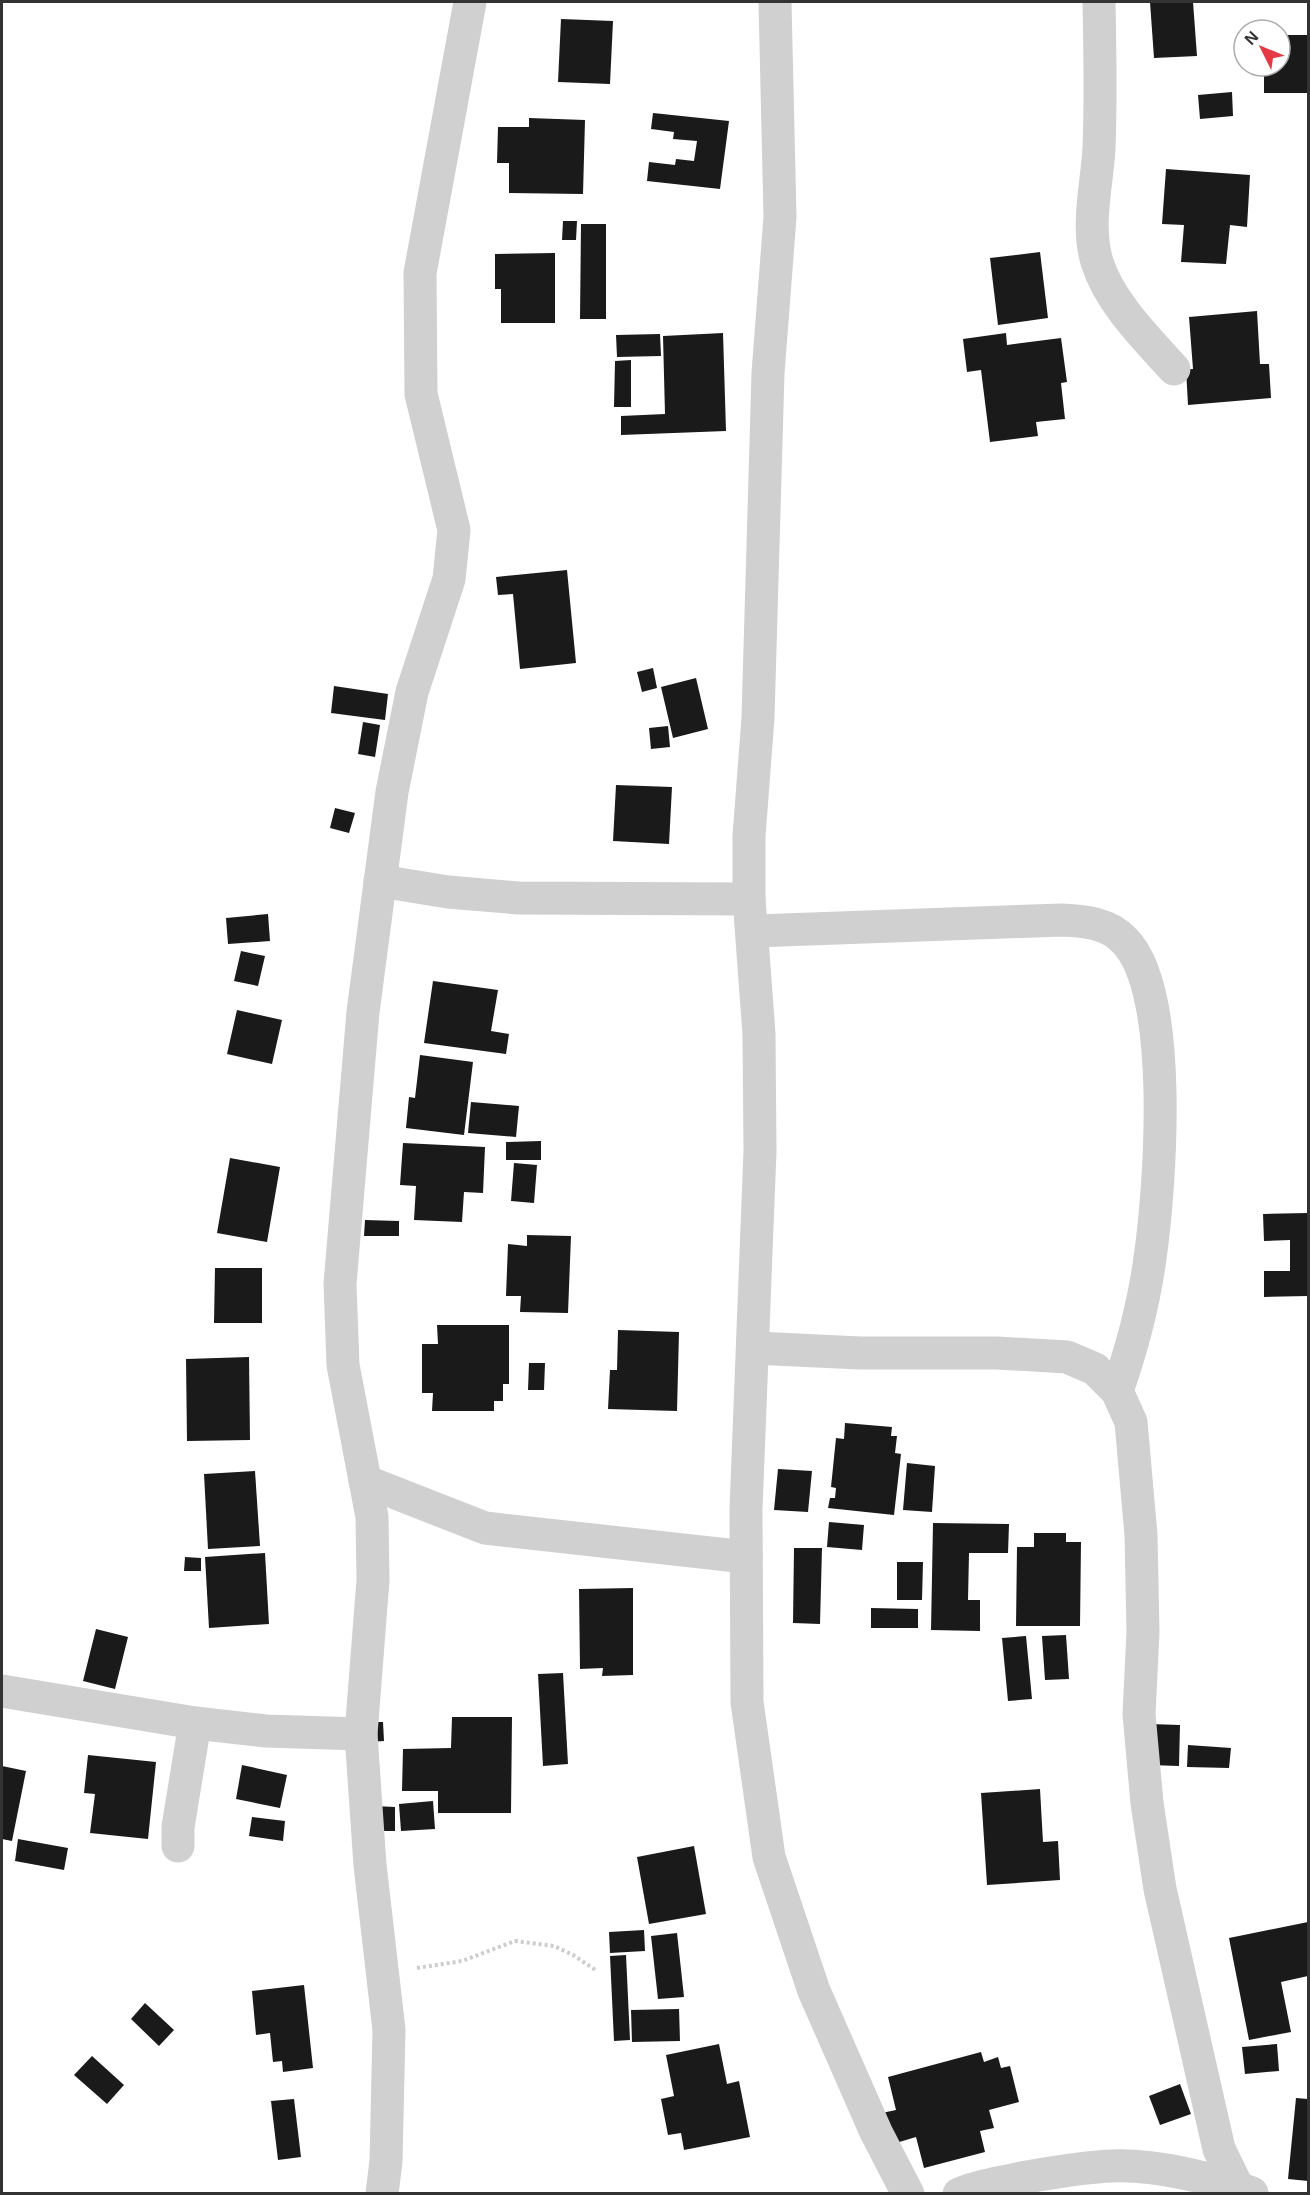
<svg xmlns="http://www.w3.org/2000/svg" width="1310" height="2195" viewBox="0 0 1310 2195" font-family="Arial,sans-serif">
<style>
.building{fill:#1a1a1a}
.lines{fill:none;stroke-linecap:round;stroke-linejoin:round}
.path{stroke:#cdcdcd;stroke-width:4;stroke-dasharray:3 3;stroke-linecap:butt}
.minor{stroke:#d0d0d0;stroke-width:33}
</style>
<rect width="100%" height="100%" fill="#fff"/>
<g class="building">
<polygon points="1150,2 1193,2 1197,56 1154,58"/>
<polygon points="561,19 613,21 610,84 558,82"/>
<polygon points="1280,35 1308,35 1308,93 1264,93 1264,66 1280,66"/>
<polygon points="1232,92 1233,116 1200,119 1198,95"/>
<polygon points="653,113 729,121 720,189 647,181 649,162 675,165 676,159 694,161 697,141 673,139 674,132 651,129"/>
<polygon points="529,118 585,120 583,194 509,193 509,163 497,163 498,127 529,127"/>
<polygon points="1166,169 1250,175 1247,227 1230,225 1226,264 1181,262 1184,225 1162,224"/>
<polygon points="563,221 577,221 576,240 562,240"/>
<polygon points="581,224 606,224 606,319 580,319"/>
<polygon points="1040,252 1048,318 998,325 990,258"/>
<polygon points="555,253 555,323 501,323 501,289 495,289 495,254"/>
<polygon points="1257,311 1260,364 1269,364 1271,398 1188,405 1186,369 1193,369 1189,317"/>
<polygon points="723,333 726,431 621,435 621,416 665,414 663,336"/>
<polygon points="1006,333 1007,345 1061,338 1067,382 1061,383 1065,419 1036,422 1038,436 990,442 981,370 967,372 963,339"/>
<polygon points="660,334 661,356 617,357 616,335"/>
<polygon points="631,360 631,407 614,407 615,361"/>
<polygon points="567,570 576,663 520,669 513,594 498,595 496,577"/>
<polygon points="653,668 657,688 642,692 637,672"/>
<polygon points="696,678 708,729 673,738 661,687"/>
<polygon points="334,686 388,694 385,720 331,713"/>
<polygon points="363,722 380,725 375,757 358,754"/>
<polygon points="668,726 670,747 651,749 649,728"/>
<polygon points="616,785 672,787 669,844 613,841"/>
<polygon points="335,808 355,813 349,833 330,828"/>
<polygon points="268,914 270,941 228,944 226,918"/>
<polygon points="241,951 265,956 258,986 234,981"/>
<polygon points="433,981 498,990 491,1031 509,1034 506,1054 424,1043"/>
<polygon points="237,1010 282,1020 272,1064 227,1054"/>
<polygon points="420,1055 473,1062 464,1135 406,1128 409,1097 415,1098"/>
<polygon points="471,1102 519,1106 516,1137 468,1133"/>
<polygon points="541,1141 541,1160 506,1160 506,1142"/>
<polygon points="403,1143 485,1147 483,1193 464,1192 462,1222 414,1220 416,1186 400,1185"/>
<polygon points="230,1158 280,1167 267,1242 217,1233"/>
<polygon points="514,1163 537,1165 534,1203 511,1201"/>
<polygon points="1308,1213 1308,1296 1264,1297 1264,1271 1290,1271 1290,1240 1264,1241 1263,1214"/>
<polygon points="365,1220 399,1221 399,1236 364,1236"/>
<polygon points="527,1235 571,1236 568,1313 520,1312 521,1296 506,1296 508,1244 527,1246"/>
<polygon points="215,1268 262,1268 262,1323 214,1323"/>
<polygon points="437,1325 509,1325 509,1384 503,1384 503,1401 494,1401 494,1411 432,1411 433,1393 422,1393 422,1344 438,1344"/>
<polygon points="618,1330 679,1332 677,1411 608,1409 610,1370 617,1370"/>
<polygon points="249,1357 250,1440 187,1441 186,1359"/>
<polygon points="529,1363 545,1363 544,1390 528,1390"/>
<polygon points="845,1423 892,1427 891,1436 897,1436 895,1453 901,1454 894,1515 828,1508 830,1498 835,1498 836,1488 831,1487 836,1438 844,1439"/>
<polygon points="907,1463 935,1466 932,1512 903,1510"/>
<polygon points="778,1469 812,1471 808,1512 774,1510"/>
<polygon points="255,1471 260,1546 208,1549 204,1474"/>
<polygon points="829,1522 864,1525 862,1550 827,1547"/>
<polygon points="933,1523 1009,1524 1008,1553 969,1553 968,1600 980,1600 980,1631 931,1630"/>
<polygon points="1034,1533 1066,1533 1066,1542 1081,1542 1080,1626 1016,1626 1017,1547 1034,1547"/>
<polygon points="794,1548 822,1548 820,1624 793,1623"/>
<polygon points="265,1553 269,1624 209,1628 205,1557"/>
<polygon points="185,1557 201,1558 201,1571 184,1571"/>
<polygon points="897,1562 923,1562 922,1600 897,1600"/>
<polygon points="633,1588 633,1675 602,1676 603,1668 580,1669 579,1589"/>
<polygon points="871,1608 918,1609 918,1628 871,1628"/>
<polygon points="96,1629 128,1637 115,1689 83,1681"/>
<polygon points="1066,1635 1069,1679 1045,1680 1042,1636"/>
<polygon points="1026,1636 1032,1699 1008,1701 1002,1638"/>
<polygon points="563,1673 568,1764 543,1766 538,1674"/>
<polygon points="452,1717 512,1717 511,1813 438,1813 438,1791 402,1791 403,1749 451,1748"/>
<polygon points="369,1722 383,1722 384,1741 370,1742"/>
<polygon points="1150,1724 1180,1725 1179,1766 1149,1765"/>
<polygon points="1188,1745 1231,1748 1229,1768 1187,1767"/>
<polygon points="88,1755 156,1762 148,1839 90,1833 95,1794 84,1793"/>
<polygon points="242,1765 287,1775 280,1808 236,1799"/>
<polygon points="2,1766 26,1771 12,1841 2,1839"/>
<polygon points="1040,1789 1043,1842 1058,1841 1060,1880 987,1885 981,1793"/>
<polygon points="433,1801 435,1829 401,1831 399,1804"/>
<polygon points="374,1806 395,1807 395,1831 375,1831"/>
<polygon points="252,1817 285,1821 283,1841 249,1836"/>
<polygon points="18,1839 68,1848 64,1870 15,1861"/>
<polygon points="694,1846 706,1914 649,1924 637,1857"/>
<polygon points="1308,1922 1308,1976 1281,1982 1291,2032 1249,2040 1229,1938"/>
<polygon points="644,1930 645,1951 610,1953 609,1932"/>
<polygon points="677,1933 684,1997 658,1999 651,1936"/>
<polygon points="626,1955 630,2040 614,2041 610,1956"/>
<polygon points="304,1985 313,2068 283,2072 282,2061 273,2062 270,2033 256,2035 252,1991"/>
<polygon points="145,2003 174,2030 159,2046 131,2019"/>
<polygon points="679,2009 680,2041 632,2042 631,2010"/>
<polygon points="719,2044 727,2084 739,2081 750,2137 684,2150 681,2133 668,2135 661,2099 674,2096 666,2055"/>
<polygon points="1277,2044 1279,2071 1245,2074 1242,2047"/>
<polygon points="981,2052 984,2062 998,2057 1001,2068 1010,2066 1019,2102 989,2110 994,2128 980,2131 985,2152 924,2168 916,2137 886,2146 877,2114 896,2110 888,2077"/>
<polygon points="92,2056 124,2085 107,2104 74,2075"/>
<polygon points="1180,2084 1191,2114 1160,2125 1149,2096"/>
<polygon points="1296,2098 1308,2099 1308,2181 1288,2179"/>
<polygon points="294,2099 301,2157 278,2160 271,2101"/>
</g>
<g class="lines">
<polyline class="path" points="417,1968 462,1961 515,1941 554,1946 573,1955 597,1971"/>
<g class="minor">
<polyline points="775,2 780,217 768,373 758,718 749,836 749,899 759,1034 760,1151 746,1509 747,1702 769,1857 814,1991 876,2132 908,2194"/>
<path d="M1099,2c1,48 2,97 0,146 -2,37 -13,77 -2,114 13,41 49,76 77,107"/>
<polyline points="380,881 448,892 518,898 749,899"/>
<path d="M752,931l310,-11c22,1 47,3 63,21 50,51 35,248 25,317 -6,45 -18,90 -33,133"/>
<polyline points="754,1348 860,1353 997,1353 1067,1357 1095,1369 1117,1391 1131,1422 1141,1535 1143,1632 1139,1714 1147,1803 1160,1889 1219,2149 1238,2188"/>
<polyline points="365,1481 485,1528 746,1557"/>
<polyline points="2,1691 195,1723 266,1731 361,1734"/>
<polyline points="178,1846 178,1827 195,1723"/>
<polyline points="382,2194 386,2161 389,2030 370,1865 361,1734 373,1580 372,1517 343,1365 340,1284 363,1012 392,792 412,692 449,579 454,530 421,394 420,273 470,2"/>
<path d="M959,2194c20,-9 41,-11 62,-16 30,-5 61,-11 91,-12 43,-2 100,12 140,27"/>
</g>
</g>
<rect width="1310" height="2195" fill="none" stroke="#333333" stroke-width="6"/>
<g transform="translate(1262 48) rotate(313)"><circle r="28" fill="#ffffff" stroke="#adadad" stroke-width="1.5"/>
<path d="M0-4.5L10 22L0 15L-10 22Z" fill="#e63946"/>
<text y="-9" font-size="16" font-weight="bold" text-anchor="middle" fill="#333333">N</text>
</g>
</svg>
